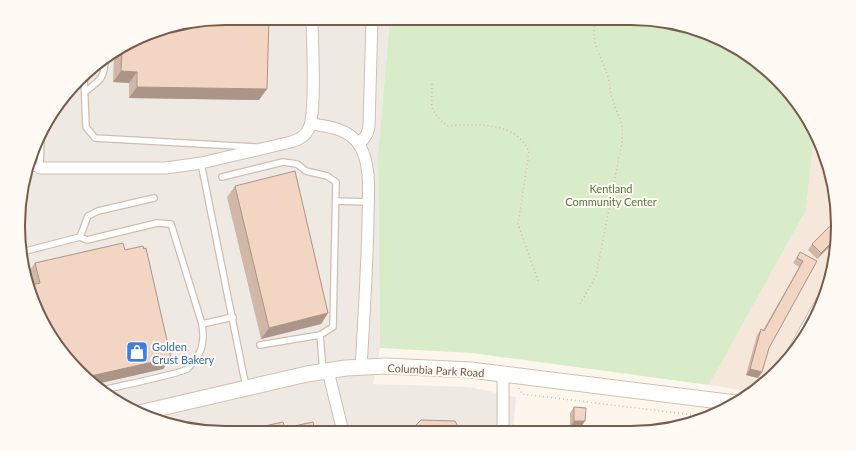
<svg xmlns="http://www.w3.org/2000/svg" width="856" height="451" viewBox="0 0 856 451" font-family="Lato,sans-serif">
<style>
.residential{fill:#f5e8da}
.industrial{fill:#efe9e4}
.green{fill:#d8ecc9}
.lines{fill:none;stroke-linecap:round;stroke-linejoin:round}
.lane-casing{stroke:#d1beb0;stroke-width:8}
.street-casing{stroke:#d1beb0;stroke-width:13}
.secondary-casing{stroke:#d6c0b0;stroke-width:17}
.path{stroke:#d9b8a5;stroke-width:1.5;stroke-dasharray:1 3;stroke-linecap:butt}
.lane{stroke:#fff;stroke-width:5.5}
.street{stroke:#fff;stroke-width:11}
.secondary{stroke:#fff;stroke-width:15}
.wall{fill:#d1b7a8}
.shaded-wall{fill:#aa9588}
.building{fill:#f3d5c3;stroke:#aa9588}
.labels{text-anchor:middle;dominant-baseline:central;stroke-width:4;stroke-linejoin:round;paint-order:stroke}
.park-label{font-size:11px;fill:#537a41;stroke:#fffaf3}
.shop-label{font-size:11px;fill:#366cbe;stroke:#fffaf3;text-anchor:start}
.street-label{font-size:11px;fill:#7a5c4d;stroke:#fffaf3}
.rim{fill:none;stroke:#7a5c4d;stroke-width:2}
</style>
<rect width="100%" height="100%" fill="#fdf6ec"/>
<polygon class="residential" points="814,137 827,159 838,239 816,317 787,362 753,392 709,385 806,210"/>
<polygon class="industrial" points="225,18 390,18 378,154 380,348 373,384 469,387 516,397 513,432 212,433 134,411 79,372 39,317 18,239 25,172 53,110 99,61 159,29"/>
<polygon class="green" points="390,18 644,18 722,40 787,89 814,137 806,210 709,385 472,353 380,348 378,154"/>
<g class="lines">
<g class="lane-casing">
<g id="lane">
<polyline points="84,77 86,127 95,138 255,147"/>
<path d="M86,91c15,-11 19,-14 19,-33"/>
<polyline points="201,163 246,387"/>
<polyline points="27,168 40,168 41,137"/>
<polyline points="222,177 283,162 297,164 306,171 327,176 336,182 333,327 320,335 323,371"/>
<polyline points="336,201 368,202"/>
<polyline points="80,237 88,216 98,211 154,198"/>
<path d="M22,252l58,-15 7,3 70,-17 14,1 31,100c3,19 0,31 -15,45 -4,4 -72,18 -84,21"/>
<polyline points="202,324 233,317"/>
<polyline points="260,345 320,335"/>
</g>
</g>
<g class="street-casing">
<g id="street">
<path d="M311,124c17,2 39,5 49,22 12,21 8,51 8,75 -1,49 -4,97 -7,146"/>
<polyline points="359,145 367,134 369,127 372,18"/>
<path d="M40,168h126l35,-5 90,-21c7,-2 14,-5 17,-12 9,-14 4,-91 4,-112"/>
<polyline points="791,356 821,302"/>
<polyline points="328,371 343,432"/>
<polyline points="503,432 503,374"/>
</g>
</g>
<g class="secondary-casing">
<polyline id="secondary" points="139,413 307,374 346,368 386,366 471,370 736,403"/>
</g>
<g class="path">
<path d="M432,84c0,23 -4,26 15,42 28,-2 70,-5 82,26l-11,72 20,57"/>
<path d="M580,304l16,-28 26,-134c2,-24 -4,-23 -10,-44 -2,-7 -2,-14 -4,-21 -6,-19 -20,-38 -11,-59"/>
<polyline points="519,388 522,394 710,417"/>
<polyline points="584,421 584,431"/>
<polyline points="584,431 590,431"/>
</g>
<use href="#lane" class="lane"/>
<use href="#street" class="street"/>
<use href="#secondary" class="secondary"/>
</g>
<g class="wall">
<polygon points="159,29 259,100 129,98 129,83 113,82 114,53"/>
<polygon points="235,186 328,313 321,324 261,339 227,197"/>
<polygon points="838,239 835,244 830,249 829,247 817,259 808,250 812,244"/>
<polygon points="125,250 171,358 163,369 96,384 79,372 39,317 28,273 35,263"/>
<polygon points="800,252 817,261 769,348 762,372 758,378 746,375 757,335 761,329 763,330 799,267 793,263"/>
<polygon points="574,407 585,421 581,427 570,427 570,413"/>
<polygon points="415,426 460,432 411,432"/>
</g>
<g class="shaded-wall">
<polygon points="121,71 137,72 129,83 113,82"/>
<polygon points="137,87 267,89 259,100 129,98"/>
<polygon points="837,240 835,244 830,249 834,243"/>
<polygon points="833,241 829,247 817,259 821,253"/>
<polygon points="328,313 321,324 261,339 269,328"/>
<polygon points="171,358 163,369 96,384 86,377"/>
<polygon points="750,369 762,372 758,378 746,375"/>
<polygon points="574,421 585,421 581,427 570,427"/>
</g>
<g class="building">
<polygon points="226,18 269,18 267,89 137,87 137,72 121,71 122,49 159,29"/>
<polygon points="295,171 328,313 269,328 235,186"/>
<polygon points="834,222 835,222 837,235 836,235 837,236 837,240 834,243 833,241 821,253 812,244"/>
<polygon points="123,243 125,250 143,246 144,249 146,248 171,358 86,377 79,372 39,317 31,285 40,283 35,263"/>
<polygon points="800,252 817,261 769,348 762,372 750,369 761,329 764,331 803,261 797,258"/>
<polygon points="574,407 586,408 585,421 574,421"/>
<polygon points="421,420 455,421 460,430 460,432 415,432 415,426"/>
<polygon points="283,422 285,428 313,422 315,432 237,432"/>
<polygon points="651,428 652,431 643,431 643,430"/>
</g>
<defs>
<g id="shop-square" transform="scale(1.15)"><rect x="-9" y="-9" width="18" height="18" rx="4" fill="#3f7fe0" stroke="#fffaf3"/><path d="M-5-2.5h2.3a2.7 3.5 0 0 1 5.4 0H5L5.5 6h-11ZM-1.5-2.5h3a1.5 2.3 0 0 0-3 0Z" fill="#fff"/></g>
</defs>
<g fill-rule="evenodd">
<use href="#shop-square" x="137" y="352"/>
</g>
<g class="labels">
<g class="park-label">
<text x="611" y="188">Kentland<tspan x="611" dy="13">Community Center</tspan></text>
</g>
<g class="shop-label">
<text x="152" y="346">Golden<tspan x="152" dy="13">Crust Bakery</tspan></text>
</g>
<g class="street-label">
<text transform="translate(436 370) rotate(3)">Columbia Park Road</text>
</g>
</g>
<path d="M0 0H856V451H0ZM225 25H631A200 200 0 0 1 831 225V226A200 200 0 0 1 631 426H225A200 200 0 0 1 25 226V225A200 200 0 0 1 225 25Z" fill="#fffaf3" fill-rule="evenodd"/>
<path class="rim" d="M225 25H631A200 200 0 0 1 831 225V226A200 200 0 0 1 631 426H225A200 200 0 0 1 25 226V225A200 200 0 0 1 225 25Z"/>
</svg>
